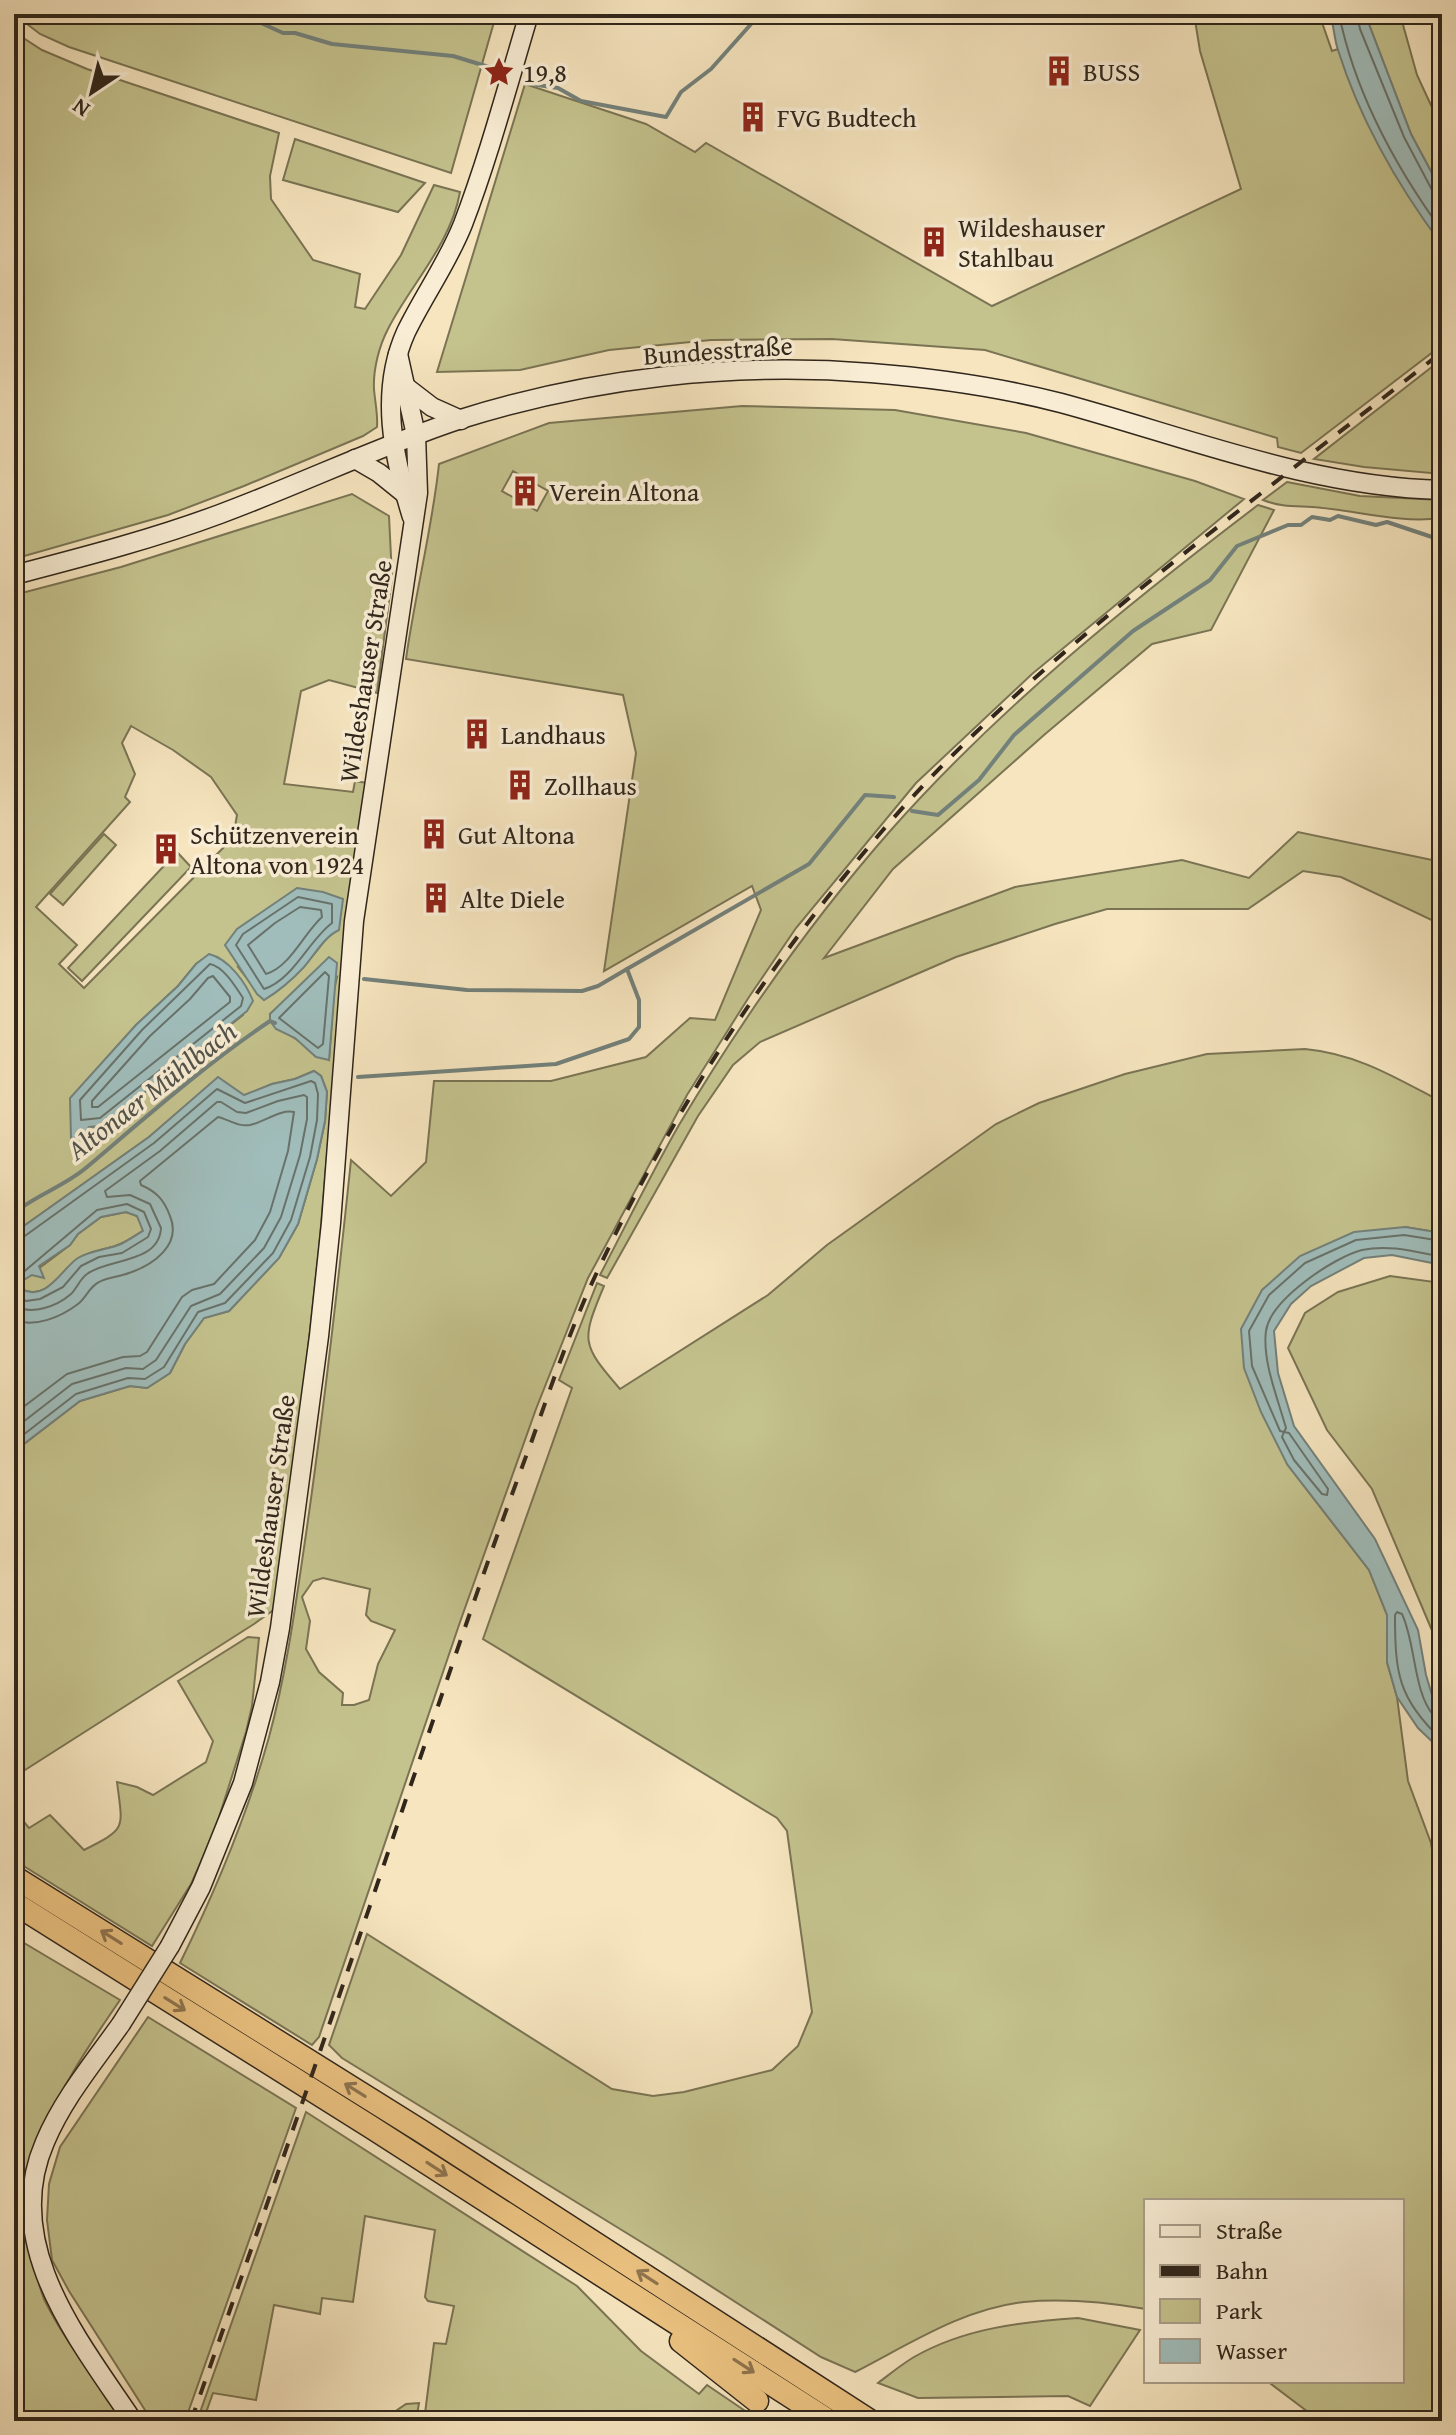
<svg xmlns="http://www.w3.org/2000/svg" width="1456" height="2435" viewBox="0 0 1456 2435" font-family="'Gentium Book Plus',serif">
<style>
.green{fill:#c4c28d;stroke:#7a7454;stroke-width:2;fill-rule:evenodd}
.water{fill:#a0bdbb;stroke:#73817b;stroke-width:2;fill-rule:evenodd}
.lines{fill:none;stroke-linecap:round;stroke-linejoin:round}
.shore{stroke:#68726b;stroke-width:2}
.stream{stroke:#73817b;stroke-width:4}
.secondary-casing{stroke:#30261b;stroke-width:21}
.highway-casing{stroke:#30261b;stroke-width:25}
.secondary{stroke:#f9eed5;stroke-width:18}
.highway{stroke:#ebc280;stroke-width:22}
.rail{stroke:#30261b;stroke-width:4;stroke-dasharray:14 14;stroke-linecap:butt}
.secondary-bridge-casing{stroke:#30261b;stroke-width:21;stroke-linecap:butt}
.secondary-bridge{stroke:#f9eed5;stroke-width:18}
.oneway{stroke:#8e744e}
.labels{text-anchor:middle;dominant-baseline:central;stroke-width:7;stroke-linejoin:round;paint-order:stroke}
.poi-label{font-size:26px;fill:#30261b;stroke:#f9eed5;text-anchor:start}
.street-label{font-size:26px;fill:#30261b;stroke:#f9eed5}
.water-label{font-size:28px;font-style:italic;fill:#52534b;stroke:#f9eed5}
</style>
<rect width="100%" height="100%" fill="#f6e5bf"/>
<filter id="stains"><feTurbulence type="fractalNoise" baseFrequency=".0025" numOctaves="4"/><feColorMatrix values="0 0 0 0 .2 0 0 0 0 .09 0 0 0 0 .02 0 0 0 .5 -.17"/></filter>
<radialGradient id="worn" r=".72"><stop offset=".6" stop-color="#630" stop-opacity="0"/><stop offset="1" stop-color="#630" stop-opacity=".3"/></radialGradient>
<g class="green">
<polygon points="14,14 494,14 496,15 451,173 69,47 40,34"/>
<polygon points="1194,14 1319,14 1332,51 1338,49 1363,114 1442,245 1442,345 1301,453 1278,447 1277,438 985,350 832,339 711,340 609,350 520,370 437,372 525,84 646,124 695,152 706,143 992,306 1241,189 1200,51"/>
<polygon points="1365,14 1400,14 1417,75 1442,129 1442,192 1411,134"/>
<path d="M14,32l28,18 45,19 192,64 -9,43 1,23 42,61 47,14 -5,33 10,2 36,-54 33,-70 26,7c-9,52 -49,92 -72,137 -9,17 -15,41 -14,60 1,13 4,25 3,38l-14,9 -119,50 -76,29 -154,44z"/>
<polygon points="295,139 425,183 398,212 283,180"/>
<polygon points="1442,359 1442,474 1364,467 1314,459"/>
<path d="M742,406l153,4 131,23 169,48 49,18 -212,175 -116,109 -120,145 -47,69 -62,98 -99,183 -52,131 -76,213 -141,415 -7,8 -132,-82c36,-73 67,-147 89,-226 18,-66 27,-135 37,-203 18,-124 32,-249 45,-374l40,36 35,-34 8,-81h117l95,-24 44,-39 25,2 46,-110 -9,-24 -148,85 32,-218 -13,-58 -217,-36c9,-65 26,-129 33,-195l110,-41zM513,471l35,20 -11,20 -35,-20zM323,1578l47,11 -4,26 5,6 24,9 -17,34 -9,36 -15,5h-12l1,-12 -24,-21 -13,-23 4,-28 -8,-24 11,-16z"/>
<path d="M1287,482l73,14 82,4v18c-44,6 -86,-8 -130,-11 -18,-1 -31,0 -49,-7z"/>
<path d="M352,494l37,22 3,61 -15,116 -48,-13 -28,11 -17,93 69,8 2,-11 12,2 -26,206 -22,260 -22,199 -22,161 -21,15 -240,153v-320l6,-10 60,-46 50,-15 17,2 23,-15 15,-29 19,-26 25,-7 50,-53 19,-34 19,-65 8,-38 2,-29 -6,-16 -7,-5 -19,8 -23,5 -28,12 -26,-18 -69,59 -135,96v-638l107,-28zM131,726l42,24 38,27 26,38 -4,23 -149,150 -25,-24 18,-19 -41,-38 94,-105 -5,-5 10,-23 -13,-31zM330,934c-19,25 -39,50 -66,66l-26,-33zM209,955l34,60 -141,111 -13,1 -18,-12v-17l65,-73 42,-39 18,-22zM337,977l-3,13 -5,70 -44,-28 -15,-18 18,-16z"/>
<path d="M1258,505l16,5 -63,120 -59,14 -108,91 -151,134 -69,89 191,-71 167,-27 67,18 49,-46 144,30v63l-101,-48 -38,-6 -55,38h-141l-52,15 -99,33 -196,85 -27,23 -35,51 -91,162 -7,-3c26,-50 51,-101 79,-150 62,-104 132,-204 212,-295 109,-123 237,-226 367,-325z"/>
<polygon points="104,834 116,845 63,905 50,894"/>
<polygon points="177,852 191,867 82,981 68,968"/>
<path d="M1305,1049c53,5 91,29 137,53v131l-37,-6 -143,63 25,174 82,106 18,45v47l10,35 11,84 23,62 8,50 3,1v527h-122l-53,-40h135v-180h-256v108c-41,-7 -80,-11 -122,-7 -60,6 -116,43 -169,70l-34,-15 -157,-101 -322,-198 -13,-13 38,-111 245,155 41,7 31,-4 88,-22 26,-24 14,-34 -25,-181 -10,-13 -294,-179 89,-251 -13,-8 38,-97 7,3c-23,55 -23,58 16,103l148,-94 59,-50 169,-121 43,-21 86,-29 82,-20z"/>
<path d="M126,1212l11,4 7,14c-9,6 -19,13 -29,16 -13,4 -24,5 -36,12 -16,9 -32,45 -58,31l1,-8 48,-36 8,-11 23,-17z"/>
<polygon points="1390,1276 1442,1283 1442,1654 1372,1489 1327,1430 1288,1348 1305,1313 1338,1292"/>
<path d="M248,1637l11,1 -7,68 -6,26 -32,101 -23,51 -39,62 -138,-86v-62l4,17 11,13 21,-13 34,35c43,-22 39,-20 33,-68l20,5 16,8 53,-33 7,-21 -35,-60z"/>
<path d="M14,1937l106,63c-66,96 -120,178 -76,299 21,43 53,82 80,122h-110z"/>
<polygon points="148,2017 296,2108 185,2421 152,2421 69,2291 52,2260 47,2220 49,2184 60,2147"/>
<polygon points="306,2112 577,2286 641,2351 699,2394 707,2385 760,2421 424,2421 434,2343 446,2344 454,2306 428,2301 425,2297 435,2230 365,2216 353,2302 322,2298 320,2314 274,2305 256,2400 213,2393 203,2421 197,2421"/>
<path d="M1078,2318l62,12 -50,76 -22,-10 -150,2 -40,-15c12,-9 24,-19 36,-26 51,-29 107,-35 164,-39z"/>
<polygon points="419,2403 416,2421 381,2421 406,2404"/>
</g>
<g class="water">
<path d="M1330,14h35l46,120 31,58v53c-44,-59 -82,-125 -104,-195 -4,-12 -4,-24 -8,-36z"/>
<path d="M297,888l26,4 20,7 -4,31c-15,7 -24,24 -35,37 -12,13 -25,24 -40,33l-7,-6 -32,-49 12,-16z"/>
<path d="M209,954c20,5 37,29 44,47l-6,10 -145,115 -13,1 -7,10 -11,1 -1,-40 66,-73 42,-39 18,-22z"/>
<polygon points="329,957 337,963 329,1060 316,1057 295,1038 276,1029 270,1021 270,1014"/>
<path d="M314,1071l7,5 6,16 -2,29 -8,38 -19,65 -19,34 -50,53 -25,7 -19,26 -15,29 -23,15 -17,-2 -50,15 -60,46 -6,10v-224l135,-96 69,-60 26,18 28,-11 23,-5zM126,1212l11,4 6,15c-7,4 -14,9 -22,13 -14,6 -29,6 -43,14 -15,9 -31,45 -57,31l1,-8 10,-6 12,3 -5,-12 31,-21 8,-11 23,-17z"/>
<polygon points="1405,1227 1442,1233 1442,1265 1392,1255 1364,1258 1311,1286 1291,1304 1274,1331 1278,1373 1294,1426 1375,1539 1418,1630 1426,1675 1435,1705 1442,1714 1442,1751 1418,1728 1397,1697 1387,1662 1387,1615 1369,1570 1287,1464 1261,1412 1244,1368 1241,1329 1262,1290 1300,1256 1354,1232"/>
</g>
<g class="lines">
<g class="shore">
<path d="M1339,14c16,79 56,152 103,217"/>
<polyline points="1357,14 1360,29 1404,137 1432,190 1442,194"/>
<path d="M298,897l34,7v19c-23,17 -39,57 -68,66l-28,-44 7,-11z"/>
<path d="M300,907l21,3 1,7c-18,16 -32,50 -56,57l-18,-29 27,-22z"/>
<path d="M210,964c14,3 25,22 33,34l-2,8 -141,112 -19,2 -1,-20 62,-70z"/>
<polygon points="325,972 329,976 323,1044 318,1048 279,1018"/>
<polygon points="213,976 230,997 230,1002 98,1107 92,1107 92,1101 150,1036 190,999 208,978"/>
<polyline points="14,1239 22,1238 154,1143 217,1089 245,1103 311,1081 315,1083 318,1094 317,1120 310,1157 291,1220 273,1253 225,1303 198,1312 164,1367 145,1379 128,1378 76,1394 14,1442"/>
<path d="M1442,1241l-38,-6 -48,5 -51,23 -36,32 -20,36 3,35 28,65 4,1 2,-4c-8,-29 -24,-67 -20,-97 4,-31 68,-74 96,-81 27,-6 54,2 80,7"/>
<polyline points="14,1280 97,1210 127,1204 144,1212 151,1229 148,1237 122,1253 99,1257 81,1266 63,1287 40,1299 26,1301 14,1292"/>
<path d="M14,1306c18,9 42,1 57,-12 6,-6 9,-15 16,-20 21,-16 72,-10 74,-46l-11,-24 -20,-9 -23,2 -2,-6 55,-40 57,-49h4l16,10 9,1 32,-12 26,-6 3,2v22l-7,36 -19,62 -17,31 -44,46 -29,12 -35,54 -13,9 -17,-1 -54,16 -58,45"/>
<path d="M14,1320c21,8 47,-3 64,-16 8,-6 11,-17 21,-22 9,-5 20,-5 30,-9 24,-8 53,-28 41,-57 -6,-16 -13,-24 -29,-31l-1,-4 78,-64c10,2 19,10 32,8 15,-3 30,-16 44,-13l-6,39 -18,61 -15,28 -41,44 -22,6 -10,7 -35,55 -7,4 -17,1 -56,17 -53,40"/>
<polygon points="1284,1432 1289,1433 1328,1489 1327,1495 1322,1494 1294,1460 1282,1437"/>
<path d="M1442,1718l-8,-2c-21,-24 -18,-72 -32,-102l-5,-2 -2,3c0,58 3,84 47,125"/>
</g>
<g class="stream">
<polyline points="231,14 239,19 261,23 283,33 295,33 332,44 453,56 489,67"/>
<polyline points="531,84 558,88 581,101 666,117 681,92 711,69 760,14"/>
<polyline points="912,811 938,815 979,780 1014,735 1133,631 1210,580 1237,546 1288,525 1301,525 1312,517 1330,520 1338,516 1376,525 1387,522 1438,539 1442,538"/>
<polyline points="364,979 467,990 582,991 598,986 627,969"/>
<polyline points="358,1077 556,1064 629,1039 639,1027 639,1000 627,969 809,864 865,795 894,797"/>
<path d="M14,1213c22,-18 51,-27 73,-46 59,-50 119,-103 183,-146l5,2"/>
</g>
<g class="secondary-casing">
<g id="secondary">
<polyline points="406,387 432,407 461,420"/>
<polyline points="355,459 379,473 405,494"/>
<path d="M412,517c-19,-61 -33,-125 -6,-185 18,-37 42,-70 57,-108 26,-68 45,-140 66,-210"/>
<path d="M14,575c69,-18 139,-36 206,-61 81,-30 159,-68 241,-95 130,-41 273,-57 410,-46 63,5 128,14 190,30 126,34 249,84 381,87"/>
<polyline points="170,1946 201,1887 243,1783 270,1682 280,1628 319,1336 331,1223 354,921 418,493 416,435 398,354"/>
<path d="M121,2024c-27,38 -58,75 -76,118 -45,103 34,198 88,279"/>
</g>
</g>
<g class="highway-casing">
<g id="highway">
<polyline points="14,1877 421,2131 870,2421"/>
<polyline points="14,1903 371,2127 829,2421"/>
<polyline points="681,2341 757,2401"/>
</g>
</g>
<use href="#secondary" class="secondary"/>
<use href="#highway" class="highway"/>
<path class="rail" d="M191,2421c73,-208 146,-416 216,-625 41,-118 80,-236 124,-353 21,-59 41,-119 68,-175 74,-157 170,-306 284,-438 92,-107 203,-198 313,-286 82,-64 164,-128 246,-192"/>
<g class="secondary-bridge-casing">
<polyline id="secondary-bridge" points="121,2024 170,1946"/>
</g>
<use href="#secondary-bridge" class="secondary-bridge"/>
</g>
<defs><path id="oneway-shaft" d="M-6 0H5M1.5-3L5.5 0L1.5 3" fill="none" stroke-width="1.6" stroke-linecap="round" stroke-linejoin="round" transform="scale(2)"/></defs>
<g class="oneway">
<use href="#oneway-shaft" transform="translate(111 1937) rotate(-148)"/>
<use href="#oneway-shaft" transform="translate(175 2004) rotate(32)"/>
<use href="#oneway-shaft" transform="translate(355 2090) rotate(-148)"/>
<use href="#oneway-shaft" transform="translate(437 2169) rotate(33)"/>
<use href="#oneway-shaft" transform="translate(647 2277) rotate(-147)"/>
<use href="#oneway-shaft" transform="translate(744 2366) rotate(33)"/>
</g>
<defs>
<g id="building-bare" transform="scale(2.4)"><path d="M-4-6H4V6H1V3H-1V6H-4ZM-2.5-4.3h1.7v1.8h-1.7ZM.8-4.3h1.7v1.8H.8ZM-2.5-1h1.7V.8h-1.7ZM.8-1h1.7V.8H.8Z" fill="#8f2418" stroke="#f9eed5" stroke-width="2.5" paint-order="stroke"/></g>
<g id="sight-bare" transform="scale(2.4)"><path d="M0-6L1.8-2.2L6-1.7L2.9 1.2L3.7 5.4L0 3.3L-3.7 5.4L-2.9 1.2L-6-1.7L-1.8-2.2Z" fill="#8f2418" stroke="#f9eed5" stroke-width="2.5" paint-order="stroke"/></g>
</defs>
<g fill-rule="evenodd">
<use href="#building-bare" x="1059" y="71"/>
<use href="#sight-bare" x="499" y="72"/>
<use href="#building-bare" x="753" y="117"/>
<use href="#building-bare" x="934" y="242"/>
<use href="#building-bare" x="525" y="491"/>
<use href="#building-bare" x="477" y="734"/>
<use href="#building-bare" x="520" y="785"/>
<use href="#building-bare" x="434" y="834"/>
<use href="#building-bare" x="166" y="849"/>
<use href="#building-bare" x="436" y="898"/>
</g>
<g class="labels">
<g class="poi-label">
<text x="1083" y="71">BUSS</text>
<text x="523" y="72">19,8</text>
<text x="777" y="117">FVG Budtech</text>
<text x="958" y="227">Wildeshauser<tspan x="958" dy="30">Stahlbau</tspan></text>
<text x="549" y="491">Verein Altona</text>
<text x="501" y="734">Landhaus</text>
<text x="544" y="785">Zollhaus</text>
<text x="190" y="834">Schützenverein<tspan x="190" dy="30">Altona von 1924</tspan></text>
<text x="458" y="834">Gut Altona</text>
<text x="460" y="898">Alte Diele</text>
</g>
<g class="street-label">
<text transform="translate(718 350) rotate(-4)">Bundesstraße</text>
<text transform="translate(365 671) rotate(-81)">Wildeshauser Straße</text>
<text transform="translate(270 1506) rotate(-82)">Wildeshauser Straße</text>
</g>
<g class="water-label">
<text transform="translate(151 1090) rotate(-38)">Altonaer Mühlbach</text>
</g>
</g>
<rect width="1456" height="2435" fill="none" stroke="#f6e5bf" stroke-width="48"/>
<rect x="16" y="16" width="1424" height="2403" fill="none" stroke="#30261b" stroke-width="4"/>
<rect x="24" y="24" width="1408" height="2387" fill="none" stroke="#30261b" stroke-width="2"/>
<rect x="1144" y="2199" width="260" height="184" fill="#f9eed5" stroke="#a99e8b" stroke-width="2"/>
<rect x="1160" y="2225" width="40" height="12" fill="#f9eed5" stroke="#a99e8b" stroke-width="2"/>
<text x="1216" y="2239" font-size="24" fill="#30261b">Straße</text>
<rect x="1160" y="2265" width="40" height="12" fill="#30261b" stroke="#a99e8b" stroke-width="2"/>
<text x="1216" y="2279" font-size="24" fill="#30261b">Bahn</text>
<rect x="1160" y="2299" width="40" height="24" fill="#c4c28d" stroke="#a99e8b" stroke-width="2"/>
<text x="1216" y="2319" font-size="24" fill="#30261b">Park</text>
<rect x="1160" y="2339" width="40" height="24" fill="#a0bdbb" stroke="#a99e8b" stroke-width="2"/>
<text x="1216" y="2359" font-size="24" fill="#30261b">Wasser</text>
<g transform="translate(92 92) rotate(215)" stroke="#f9eed5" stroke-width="6" paint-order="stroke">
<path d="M0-6L14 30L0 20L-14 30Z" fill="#30261b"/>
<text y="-12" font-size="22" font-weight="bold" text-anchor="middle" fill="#30261b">N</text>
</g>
<rect width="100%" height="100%" filter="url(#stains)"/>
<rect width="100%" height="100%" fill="url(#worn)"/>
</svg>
